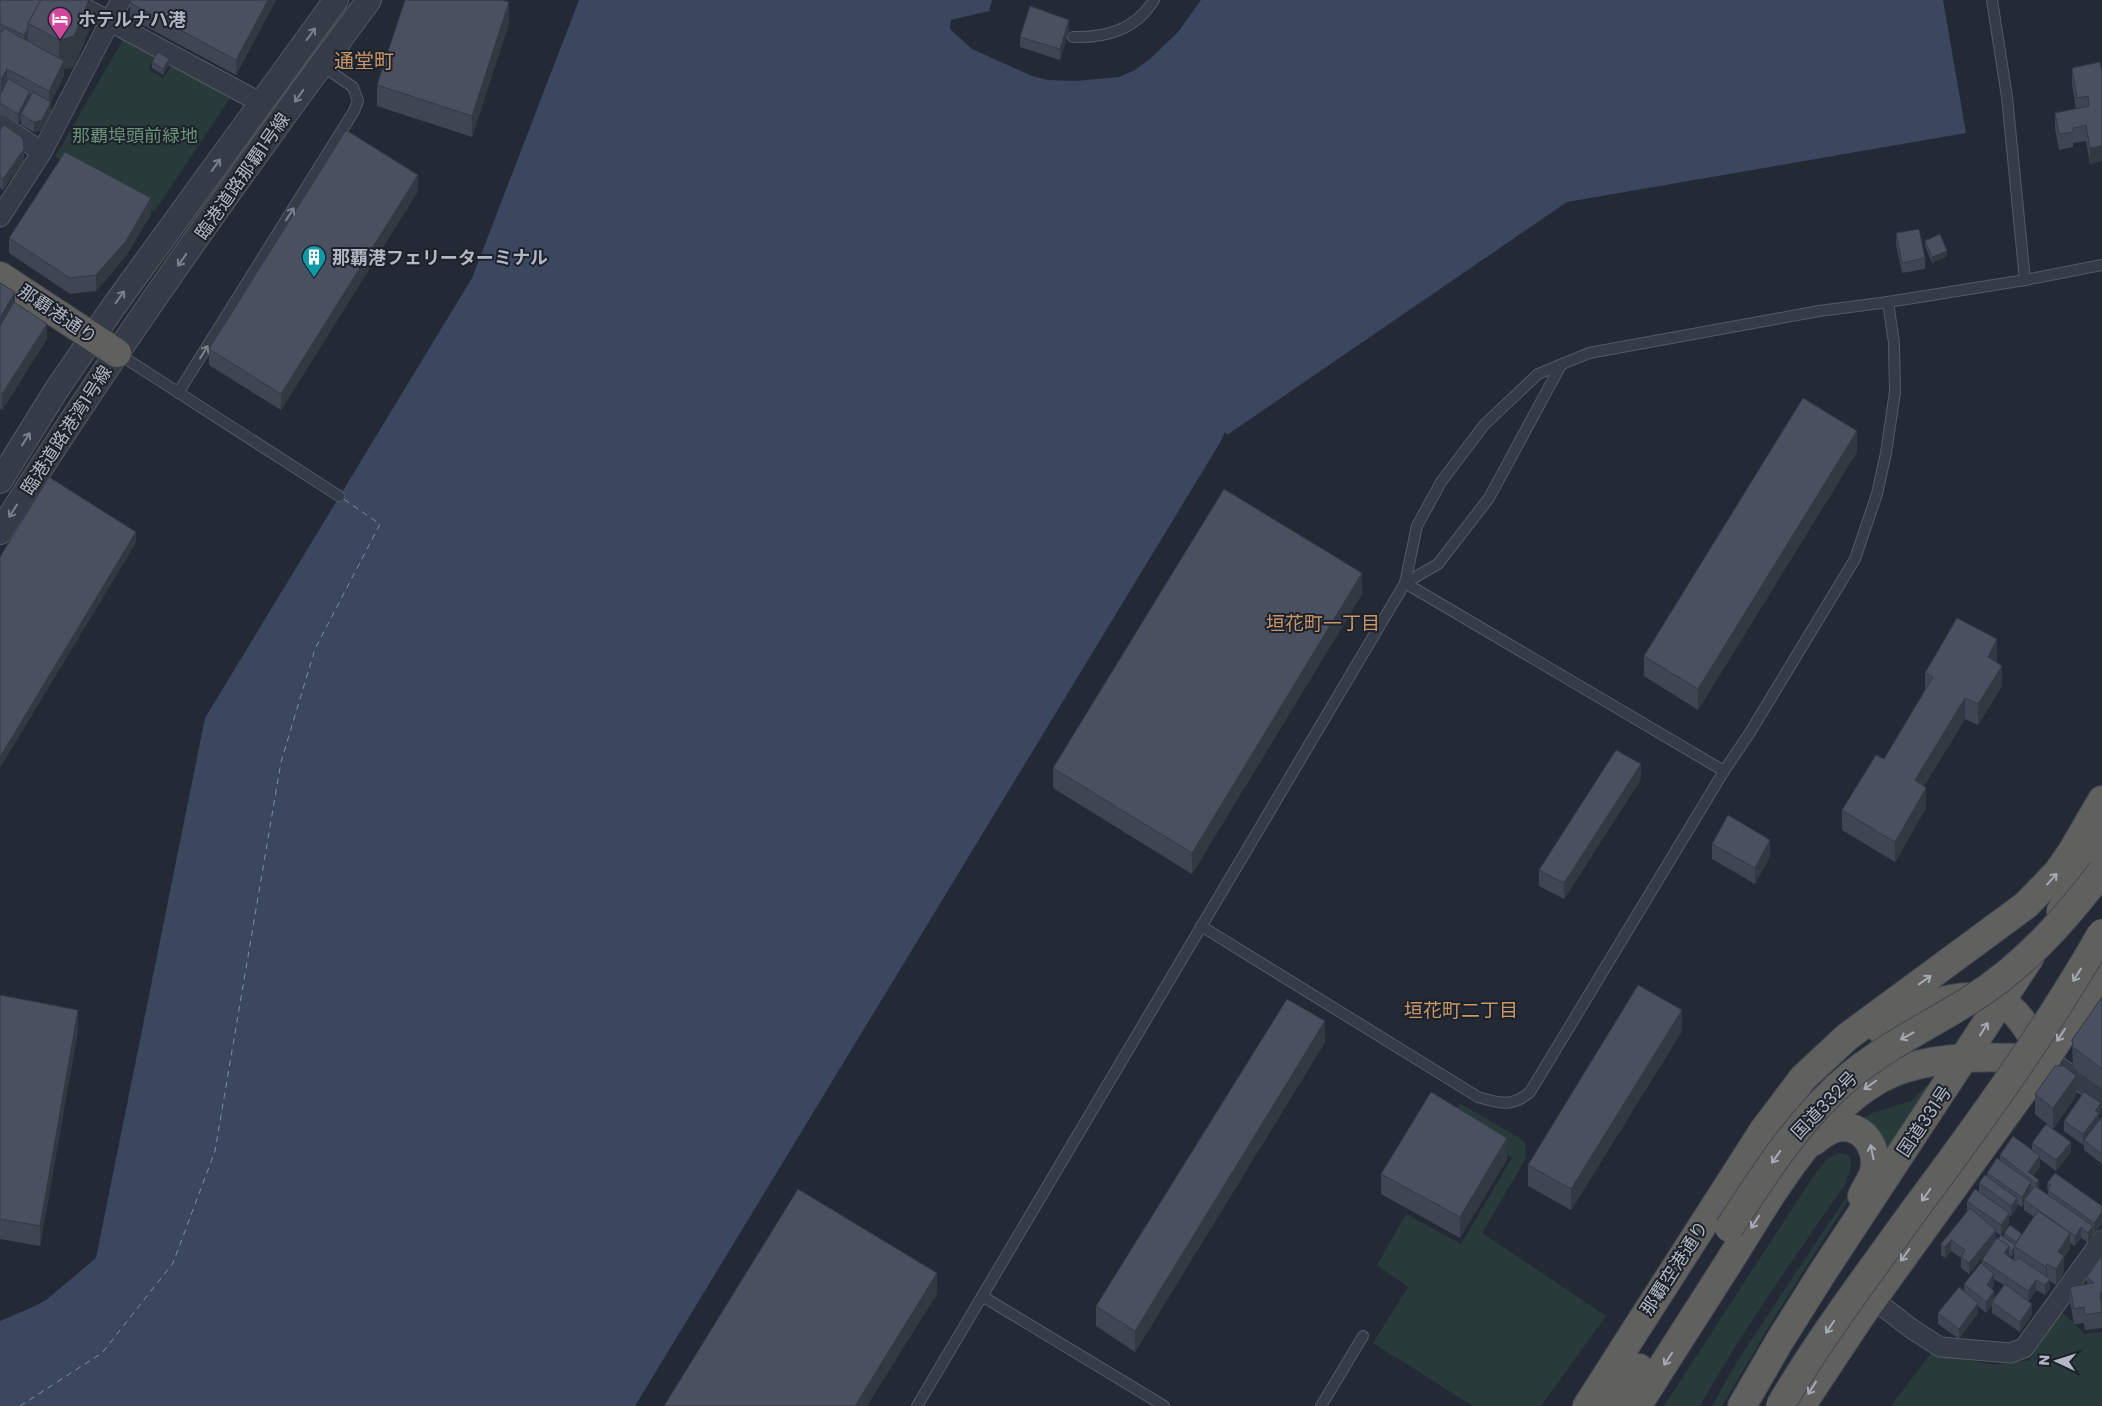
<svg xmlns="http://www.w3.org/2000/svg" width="2102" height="1406" viewBox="0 0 2102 1406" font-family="Poppins,'Noto Sans JP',sans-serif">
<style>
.green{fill:#293a3b}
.water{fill:#3a475e}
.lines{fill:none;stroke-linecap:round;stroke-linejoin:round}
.ferry{stroke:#7c8da9;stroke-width:1;stroke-dasharray:6 5;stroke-linecap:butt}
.service-casing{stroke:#545a64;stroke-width:12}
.minor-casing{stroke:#545a64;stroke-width:21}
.tertiary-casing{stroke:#545a64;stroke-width:26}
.trunk-casing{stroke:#414751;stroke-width:30}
.service{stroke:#363c47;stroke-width:10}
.minor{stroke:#363c47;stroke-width:19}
.tertiary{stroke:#363c47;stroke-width:24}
.trunk{stroke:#60605e;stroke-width:28}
.trunk-bridge-casing{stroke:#414751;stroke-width:30;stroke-linecap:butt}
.trunk-bridge{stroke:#60605e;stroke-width:28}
.wall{fill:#3f4653;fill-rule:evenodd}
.shaded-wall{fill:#333943}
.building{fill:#495160;stroke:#333943}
.oneway{stroke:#7a808b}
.oneway2{stroke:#a5aab4}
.labels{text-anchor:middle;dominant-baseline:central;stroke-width:4;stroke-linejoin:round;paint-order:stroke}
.poi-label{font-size:18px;font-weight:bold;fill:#b1b7c3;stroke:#1c212b;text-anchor:start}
.park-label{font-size:18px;fill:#6b9176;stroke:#1c212b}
.street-label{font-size:18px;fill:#b1b7c3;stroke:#1c212b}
.neighbourhood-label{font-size:19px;fill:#c89767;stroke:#1c212b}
.quarter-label{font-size:20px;fill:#c89767;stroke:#1c212b}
</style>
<rect width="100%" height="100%" fill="#232a36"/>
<g class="green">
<polygon points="124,38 155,56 148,69 163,78 173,64 230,98 154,212 55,157"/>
<polygon points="1926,1086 1931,1089 1887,1152 1879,1134 1865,1121 1864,1118 1872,1113 1911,1101"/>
<polygon points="1459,1103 1518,1137 1525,1143 1526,1158 1482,1233 1606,1316 1541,1406 1473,1406 1373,1343 1408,1287 1377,1265 1406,1214 1461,1244 1512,1158 1457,1122"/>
<path d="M1859,1146l6,17 -7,22 -81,128 -55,93h-10l28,-49 113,-170c8,-14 11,-24 4,-39z"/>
<path d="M1839,1153c20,0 10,21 5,33 -50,72 -101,143 -144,220h-36l150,-231 14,-17z"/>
<polygon points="2062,1312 2085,1334 2102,1332 2102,1406 1891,1406 1931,1353 1994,1365 2030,1360 2041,1339"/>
</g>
<polygon class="water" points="579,0 992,0 989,11 951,20 950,29 972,49 1032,76 1048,80 1076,81 1119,77 1135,70 1150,59 1178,32 1201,0 1943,0 1966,133 1567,202 1227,435 1225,432 1221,441 635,1406 0,1406 0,1321 35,1306 46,1300 96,1258 205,718 472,278"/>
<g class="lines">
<polyline class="ferry" points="20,1406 102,1353 173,1263 215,1151 281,762 315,649 380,524 342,498"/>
<g class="service-casing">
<g id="service">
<polyline points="1992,0 2007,97 2025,280"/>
<path d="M1073,37c33,1 62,-7 81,-37"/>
<polyline points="117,353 339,496"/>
<polyline points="178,393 354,111 358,101 353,87 321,65"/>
<polyline points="1405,583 1724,771"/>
<polyline points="1405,583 1438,564 1489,498 1561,365"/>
<path d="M1201,926l277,171c21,6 34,11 52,-5l194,-321 25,-37 106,-175 22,-65 9,-41 9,-61 -1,-49 -6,-41"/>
<polyline points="982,1296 1164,1406"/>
<polyline points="917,1406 1405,583 1417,526 1441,482 1484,425 1538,374 1589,353 1819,311 1888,302 2025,280 2102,265"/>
<polyline points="1321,1406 1363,1336"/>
</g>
</g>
<g class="minor-casing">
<g id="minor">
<polyline points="70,0 261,103"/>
<polyline points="0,124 42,152"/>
<polyline points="0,217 42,152 121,0"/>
<polyline points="2054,1063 2102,1097"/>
<polyline points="1873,1299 1912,1329 1940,1347 2010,1353 2024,1348 2102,1240"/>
</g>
</g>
<g class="tertiary-casing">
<g id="tertiary">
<polyline points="0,481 57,389 114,306 336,0"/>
<path d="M0,532c115,-183 241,-359 369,-532"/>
</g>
</g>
<g class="trunk-casing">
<g id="trunk">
<polyline points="0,276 117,353"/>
<polyline points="2061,911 2102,835"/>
<path d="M1881,1030c30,-18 62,-35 97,-33 7,1 16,1 23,5 20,10 33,39 45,57"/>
<path d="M1814,1141c7,-6 17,-13 27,-14 26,-1 39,26 32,48 -3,7 -8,14 -11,21"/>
<polyline points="1587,1406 1763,1131 1803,1078 1847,1037 2026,905 2057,873 2071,853 2102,800"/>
<polyline points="1615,1406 1639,1368"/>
<path d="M1637,1406c31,-48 61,-96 92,-144 41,-65 97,-168 174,-193 46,-15 95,-12 143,-10"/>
<polyline points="1742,1406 1779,1342 1821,1275 2030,957"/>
<polyline points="1801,1406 1862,1314 2046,1059 2102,971"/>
</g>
</g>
<use href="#service" class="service"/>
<use href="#minor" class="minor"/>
<use href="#tertiary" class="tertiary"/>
<use href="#trunk" class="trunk"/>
<g class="trunk-bridge-casing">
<g id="trunk-bridge">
<path d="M1729,1228c36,-55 71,-111 122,-153 37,-30 79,-50 119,-75 53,-33 95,-80 132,-129"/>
<path d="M1780,1406c40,-68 87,-130 133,-194 67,-90 133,-181 189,-279"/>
</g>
</g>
<use href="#trunk-bridge" class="trunk-bridge"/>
</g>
<g class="wall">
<polygon points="0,0 90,0 90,28 74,67 64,69 64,76 51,102 51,112 42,130 34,132 21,125 21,119 18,124 0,114"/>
<polygon points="131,0 276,0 236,75 130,18 130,3"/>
<polygon points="509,23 472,137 377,106 377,85"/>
<polygon points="1069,30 1060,60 1020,47 1020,37"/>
<polygon points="152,62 169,64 163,75 152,68"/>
<polygon points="2072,68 2102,72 2102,161 2090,164 2086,141 2073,143 2073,147 2059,150 2055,128 2055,113 2076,109 2072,84"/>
<polygon points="0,130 24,160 3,190 0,188"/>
<polygon points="418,191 281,410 209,365 209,349"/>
<polygon points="151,214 126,256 96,291 70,294 9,253 9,238"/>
<polygon points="1896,233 1925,258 1925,269 1902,273 1896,244"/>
<polygon points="1925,241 1947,256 1932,263 1925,246"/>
<polygon points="0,283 15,303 47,339 2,410 0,408"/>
<polygon points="1857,452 1698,710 1644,676 1644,656"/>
<polygon points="1362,594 1192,874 1053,788 1053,768"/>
<polygon points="1997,660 1996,662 2002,686 1978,725 1965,719 1924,786 1926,808 1895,862 1842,830 1842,810 1884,759 1925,691 1925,673"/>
<polygon points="1641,779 1564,899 1539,886 1539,870"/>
<polygon points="1712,844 1770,856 1755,884 1712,859"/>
<polygon points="0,995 78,1030 40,1246 0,1239"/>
<polygon points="2102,997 2102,1089 2073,1068 2072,1040"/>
<polygon points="1682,1031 1571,1210 1528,1186 1528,1165"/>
<polygon points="1325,1042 1135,1352 1096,1326 1096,1306"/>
<polygon points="2035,1094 2076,1096 2053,1129 2035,1114"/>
<polygon points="2101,1113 2099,1116 2099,1121 2102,1117 2102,1164 2084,1150 2084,1144 2083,1145 2064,1131 2064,1121"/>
<path d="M2032,1143l39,9 -15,19 -16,-12v8l-7,9 6,13 9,6 -1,-12 55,23v17l-8,11 -1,-1v4l-5,6 -7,-5 -6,8 -5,-3v5l-6,10v14l-8,13 -6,-4v8l-5,6 -9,-5 -7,11 3,13 -12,18 -28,-19v-8l-6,8 -8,-7v7l-19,26 -21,-15v-11l26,-22v-7l18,-20v-4l12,-17 -25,31 -8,-6v-10l-10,-7 -6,7 -4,-3v-11l26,-32v-11l12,-9v-9l8,-6v-4l13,-13v-5l32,-5zM2024,1203v7l10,7 -12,17 -18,-1v4l-8,3v-8l5,4 8,-13v-8l2,1 6,-8v-4l5,3zM2014,1253v7l-6,-4 1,-1 3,2zM1994,1279l10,6 -10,13 -2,-9 2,-5z"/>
<polygon points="1507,1159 1460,1238 1381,1194 1381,1174"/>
<polygon points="2102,1254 2102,1328 2085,1330 2084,1323 2074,1324 2070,1302 2070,1287 2087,1284 2087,1277"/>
</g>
<g class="shaded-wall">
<polygon points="89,0 90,0 90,28 74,67 64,69 64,76 51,102 51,112 42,130 34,132 34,122 49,106 49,91 59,70 59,40"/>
<polygon points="268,0 276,0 236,75 236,60"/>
<polygon points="509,2 509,23 472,137 472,116"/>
<polygon points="1069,20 1069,30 1060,60 1060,49"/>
<polygon points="28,28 28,44 24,51 24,35"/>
<polygon points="169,59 169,64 163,75 163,69"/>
<polygon points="7,69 7,85 1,95 1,79"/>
<polygon points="30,91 30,101 21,114 21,119 18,124 18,114"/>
<polygon points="2102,146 2102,161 2090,164 2090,148"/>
<polygon points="24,149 24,160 3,190 3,179"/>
<polygon points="418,175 418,191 281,410 281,394"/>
<polygon points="151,198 151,214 126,256 96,291 96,275"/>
<polygon points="1947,251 1947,256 1932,263 1932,257"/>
<polygon points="15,292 15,313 0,338 0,318"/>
<polygon points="47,324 47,339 2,410 2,394"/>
<polygon points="1857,431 1857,452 1698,710 1698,689"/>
<polygon points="136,532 136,543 0,768 0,757"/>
<polygon points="1362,573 1362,594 1192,874 1192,853"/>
<polygon points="1997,639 1997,660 1988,677 1988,657"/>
<polygon points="2002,666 2002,686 1978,725 1978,704"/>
<polygon points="1965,698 1965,719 1915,801 1915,780"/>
<polygon points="1641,764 1641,779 1564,899 1564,883"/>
<polygon points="1926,788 1926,808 1895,862 1895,842"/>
<polygon points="1770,840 1770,856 1755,884 1755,868"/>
<polygon points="78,1010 78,1030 40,1246 40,1226"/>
<polygon points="1682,1010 1682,1031 1571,1210 1571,1189"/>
<polygon points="1325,1021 1325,1042 1135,1352 1135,1331"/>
<polygon points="2076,1076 2076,1096 2053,1129 2053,1108"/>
<polygon points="2101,1103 2101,1113 2099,1116 2099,1123 2084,1140 2083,1145 2083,1134 2095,1111"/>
<polygon points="1507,1138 1507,1159 1460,1238 1460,1217"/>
<polygon points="2071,1142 2071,1152 2056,1171 2056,1160"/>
<polygon points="2040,1156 2040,1167 2031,1179 2028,1172"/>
<polygon points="2039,1180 2039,1190 2036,1193 2036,1183"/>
<polygon points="2031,1182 2031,1193 2024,1200 2024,1203 2022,1207 2022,1197"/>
<polygon points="2017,1198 2017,1208 2011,1216 2011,1206"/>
<polygon points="2102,1212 2102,1223 2094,1234 2094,1223"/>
<polygon points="2009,1213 2009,1223 2001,1236 2001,1225"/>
<polygon points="2093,1226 2093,1237 2088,1243 2088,1233"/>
<polygon points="2081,1227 2081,1238 2075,1246 2075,1236"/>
<polygon points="1996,1230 1996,1240 1969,1274 1969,1263"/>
<polygon points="2070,1233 2070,1248 2064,1258 2064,1272 2056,1285 2056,1269 2058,1252"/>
<polygon points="1951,1240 1951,1251 1945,1258 1945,1247"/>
<polygon points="2009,1246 2009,1256 2004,1253"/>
<polygon points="2014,1248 2014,1253 2012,1257 2012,1251"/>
<polygon points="2047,1264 2047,1279 2046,1283 2046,1267"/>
<polygon points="937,1273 937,1294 867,1406 855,1406"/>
<polygon points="1994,1274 1994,1284 1987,1296 1987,1285"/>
<polygon points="2050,1279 2050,1289 2045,1295 2045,1285"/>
<polygon points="2036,1280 2036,1290 2028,1301 2028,1291"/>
<polygon points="1994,1291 1994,1301 1992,1302 1992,1305 1986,1313 1986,1302"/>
<polygon points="2100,1293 2102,1293 2102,1308"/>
<polygon points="1978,1303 1978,1313 1959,1339 1959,1329"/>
<polygon points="2032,1304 2032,1314 2020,1332 2020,1322"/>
</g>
<g class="building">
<polygon points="0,0 41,0 28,23 28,28 24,35 0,24"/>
<polygon points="41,0 89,0 74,36 59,40 28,23"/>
<polygon points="131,0 268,0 236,60 130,3"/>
<polygon points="405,0 502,0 509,2 472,116 377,85"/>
<polygon points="1030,6 1069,20 1060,49 1020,37"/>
<polygon points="4,28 64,61 49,91 7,69 1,79 0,79 0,31 2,32"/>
<polygon points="158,52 169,59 163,69 152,62"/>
<polygon points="2100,62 2102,72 2102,146 2090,148 2086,125 2073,128 2073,132 2059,134 2055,113 2089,106 2088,96 2077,98 2072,68"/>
<polygon points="8,79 30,91 18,114 0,103 0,95"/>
<polygon points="33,92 51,102 42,120 34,122 21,114"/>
<polygon points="4,125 23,138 24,149 3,179 0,178 0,130"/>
<polygon points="346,130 418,175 281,394 209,349"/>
<polygon points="65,152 151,198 126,241 96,275 70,278 9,238"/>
<polygon points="1919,229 1925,258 1902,263 1896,233"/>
<polygon points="1940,234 1947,251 1932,257 1925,241"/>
<polygon points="0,283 15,292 0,318"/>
<polygon points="14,302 47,324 2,394 0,393 0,326"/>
<polygon points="1803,398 1857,431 1698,689 1644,656"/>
<polygon points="49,477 136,532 0,757 0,557"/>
<polygon points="1224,489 1362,573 1192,853 1053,768"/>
<polygon points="1957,618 1997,639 1988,657 2002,666 1978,704 1965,698 1915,780 1926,788 1895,842 1842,810 1876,755 1884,759 1933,677 1925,673"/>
<polygon points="1616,750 1641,764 1564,883 1539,870"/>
<polygon points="1728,815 1770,840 1755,868 1712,844"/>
<polygon points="1638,985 1682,1010 1571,1189 1528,1165"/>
<polygon points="0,995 78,1010 40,1226 0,1219"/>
<polygon points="2102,997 2102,1069 2073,1047 2072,1040"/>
<polygon points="1287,999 1325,1021 1135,1331 1096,1306"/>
<polygon points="2055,1066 2064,1066 2076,1076 2053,1108 2035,1094"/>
<polygon points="1431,1092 1507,1138 1460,1217 1381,1174"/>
<polygon points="2084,1092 2101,1103 2095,1111 2099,1113 2083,1134 2064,1121"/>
<polygon points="2102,1117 2102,1154 2084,1140"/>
<polygon points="2046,1124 2071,1142 2056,1160 2032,1143"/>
<polygon points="2013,1136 2040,1156 2028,1172 2039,1180 2036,1183 2000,1155"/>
<polygon points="1997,1158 2031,1182 2022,1197 1987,1173"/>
<polygon points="2055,1173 2102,1206 2102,1212 2094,1223 2048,1190 2051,1185 2047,1183"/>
<polygon points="1985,1175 2017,1198 2011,1206 1979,1183"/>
<polygon points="2035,1186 2093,1226 2088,1233 2081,1227 2075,1236 2024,1200"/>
<polygon points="798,1189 937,1273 855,1406 664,1406"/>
<polygon points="1975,1189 2009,1213 2001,1225 1967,1201"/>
<polygon points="1970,1208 1996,1230 1969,1263 1961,1257 1965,1250 1951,1240 1945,1247 1941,1244"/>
<polygon points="2038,1211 2070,1233 2058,1252 2064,1256 2056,1269 2047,1264 2046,1267 2014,1246"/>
<polygon points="2010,1225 2022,1234 2016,1242 2004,1233"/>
<polygon points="2001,1235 2015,1245 2014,1248 2012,1251 2009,1249 2009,1246 1998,1239"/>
<polygon points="1997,1238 2009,1246 2004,1253 2015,1261 2019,1258 2050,1279 2045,1285 2036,1280 2028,1291 1982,1260"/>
<polygon points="2102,1254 2102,1293 2100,1293 2102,1312 2085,1315 2084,1307 2074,1309 2070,1287 2094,1283 2087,1277"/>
<polygon points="1981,1263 1994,1274 1987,1285 1994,1291 1986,1302 1964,1284"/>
<polygon points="2005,1284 2032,1304 2020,1322 1992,1302"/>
<polygon points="1959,1287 1978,1303 1959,1329 1938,1313"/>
</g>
<defs><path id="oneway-shaft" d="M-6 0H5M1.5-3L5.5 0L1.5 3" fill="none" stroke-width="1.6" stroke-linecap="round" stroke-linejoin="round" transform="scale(1.25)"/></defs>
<g class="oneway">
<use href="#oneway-shaft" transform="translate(311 34) rotate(-54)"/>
<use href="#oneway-shaft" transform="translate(299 96) rotate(125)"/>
<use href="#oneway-shaft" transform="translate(216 165) rotate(-54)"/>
<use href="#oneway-shaft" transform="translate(290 214) rotate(-58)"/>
<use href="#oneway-shaft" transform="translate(182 260) rotate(125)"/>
<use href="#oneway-shaft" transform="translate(120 297) rotate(-54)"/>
<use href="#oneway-shaft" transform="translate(204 352) rotate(-58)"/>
<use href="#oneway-shaft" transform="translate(26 439) rotate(-58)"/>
<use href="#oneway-shaft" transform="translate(13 511) rotate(122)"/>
</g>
<g class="oneway2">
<use href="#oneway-shaft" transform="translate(2052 879) rotate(-48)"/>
<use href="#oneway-shaft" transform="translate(2077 975) rotate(122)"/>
<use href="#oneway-shaft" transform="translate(1925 980) rotate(-36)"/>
<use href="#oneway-shaft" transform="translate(1984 1029) rotate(-58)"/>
<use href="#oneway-shaft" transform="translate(2061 1035) rotate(123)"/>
<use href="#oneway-shaft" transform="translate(1907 1036) rotate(151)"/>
<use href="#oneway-shaft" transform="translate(1870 1085) rotate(145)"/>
<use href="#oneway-shaft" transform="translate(1872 1152) rotate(-102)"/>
<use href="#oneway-shaft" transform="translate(1776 1157) rotate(125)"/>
<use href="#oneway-shaft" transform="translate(1926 1195) rotate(126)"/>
<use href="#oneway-shaft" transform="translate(1755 1222) rotate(123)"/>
<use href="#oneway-shaft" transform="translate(1905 1255) rotate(126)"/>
<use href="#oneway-shaft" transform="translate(1830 1327) rotate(124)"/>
<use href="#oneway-shaft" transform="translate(1668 1359) rotate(123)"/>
<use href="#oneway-shaft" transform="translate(1812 1388) rotate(122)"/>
</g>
<defs>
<g id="hotel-pin" transform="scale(1.25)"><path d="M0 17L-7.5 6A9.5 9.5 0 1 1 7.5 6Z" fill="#d1479c" stroke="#1c212b"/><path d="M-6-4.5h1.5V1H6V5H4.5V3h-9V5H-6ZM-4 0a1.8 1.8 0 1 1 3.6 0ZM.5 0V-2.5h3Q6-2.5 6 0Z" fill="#fff"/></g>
<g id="building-pin" transform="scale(1.25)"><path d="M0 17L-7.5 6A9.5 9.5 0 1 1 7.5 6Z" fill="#0f9aa8" stroke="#1c212b"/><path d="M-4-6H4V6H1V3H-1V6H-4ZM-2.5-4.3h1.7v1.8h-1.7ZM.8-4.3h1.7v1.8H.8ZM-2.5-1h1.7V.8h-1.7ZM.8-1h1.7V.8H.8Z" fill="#fff"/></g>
</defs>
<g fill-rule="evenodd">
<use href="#hotel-pin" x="60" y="19"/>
<use href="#building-pin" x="314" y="257"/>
</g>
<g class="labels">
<g class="poi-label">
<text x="78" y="19">ホテルナハ港</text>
<text x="332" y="257">那覇港フェリーターミナル</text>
</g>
<g class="park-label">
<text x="135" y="135">那覇埠頭前緑地</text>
</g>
<g class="street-label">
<text transform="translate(242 176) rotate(-55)">臨港道路那覇1号線</text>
<text transform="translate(58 314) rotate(34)">那覇港通り</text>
<text transform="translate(66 430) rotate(-57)">臨港道路港湾1号線</text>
<text transform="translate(1824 1105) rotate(-46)">国道332号</text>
<text transform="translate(1924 1121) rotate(-56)">国道331号</text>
<text transform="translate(1674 1268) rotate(-57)">那覇空港通り</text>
</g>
<g class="neighbourhood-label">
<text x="1323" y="623">垣花町一丁目</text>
<text x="1461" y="1010">垣花町二丁目</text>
</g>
<g class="quarter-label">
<text x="364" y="61">通堂町</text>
</g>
</g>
<g transform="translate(2057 1361) rotate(274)" stroke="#1c212b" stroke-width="4" paint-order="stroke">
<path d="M0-4L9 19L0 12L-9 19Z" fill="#b1b7c3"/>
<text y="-8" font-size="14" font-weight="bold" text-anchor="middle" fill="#b1b7c3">N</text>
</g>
</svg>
